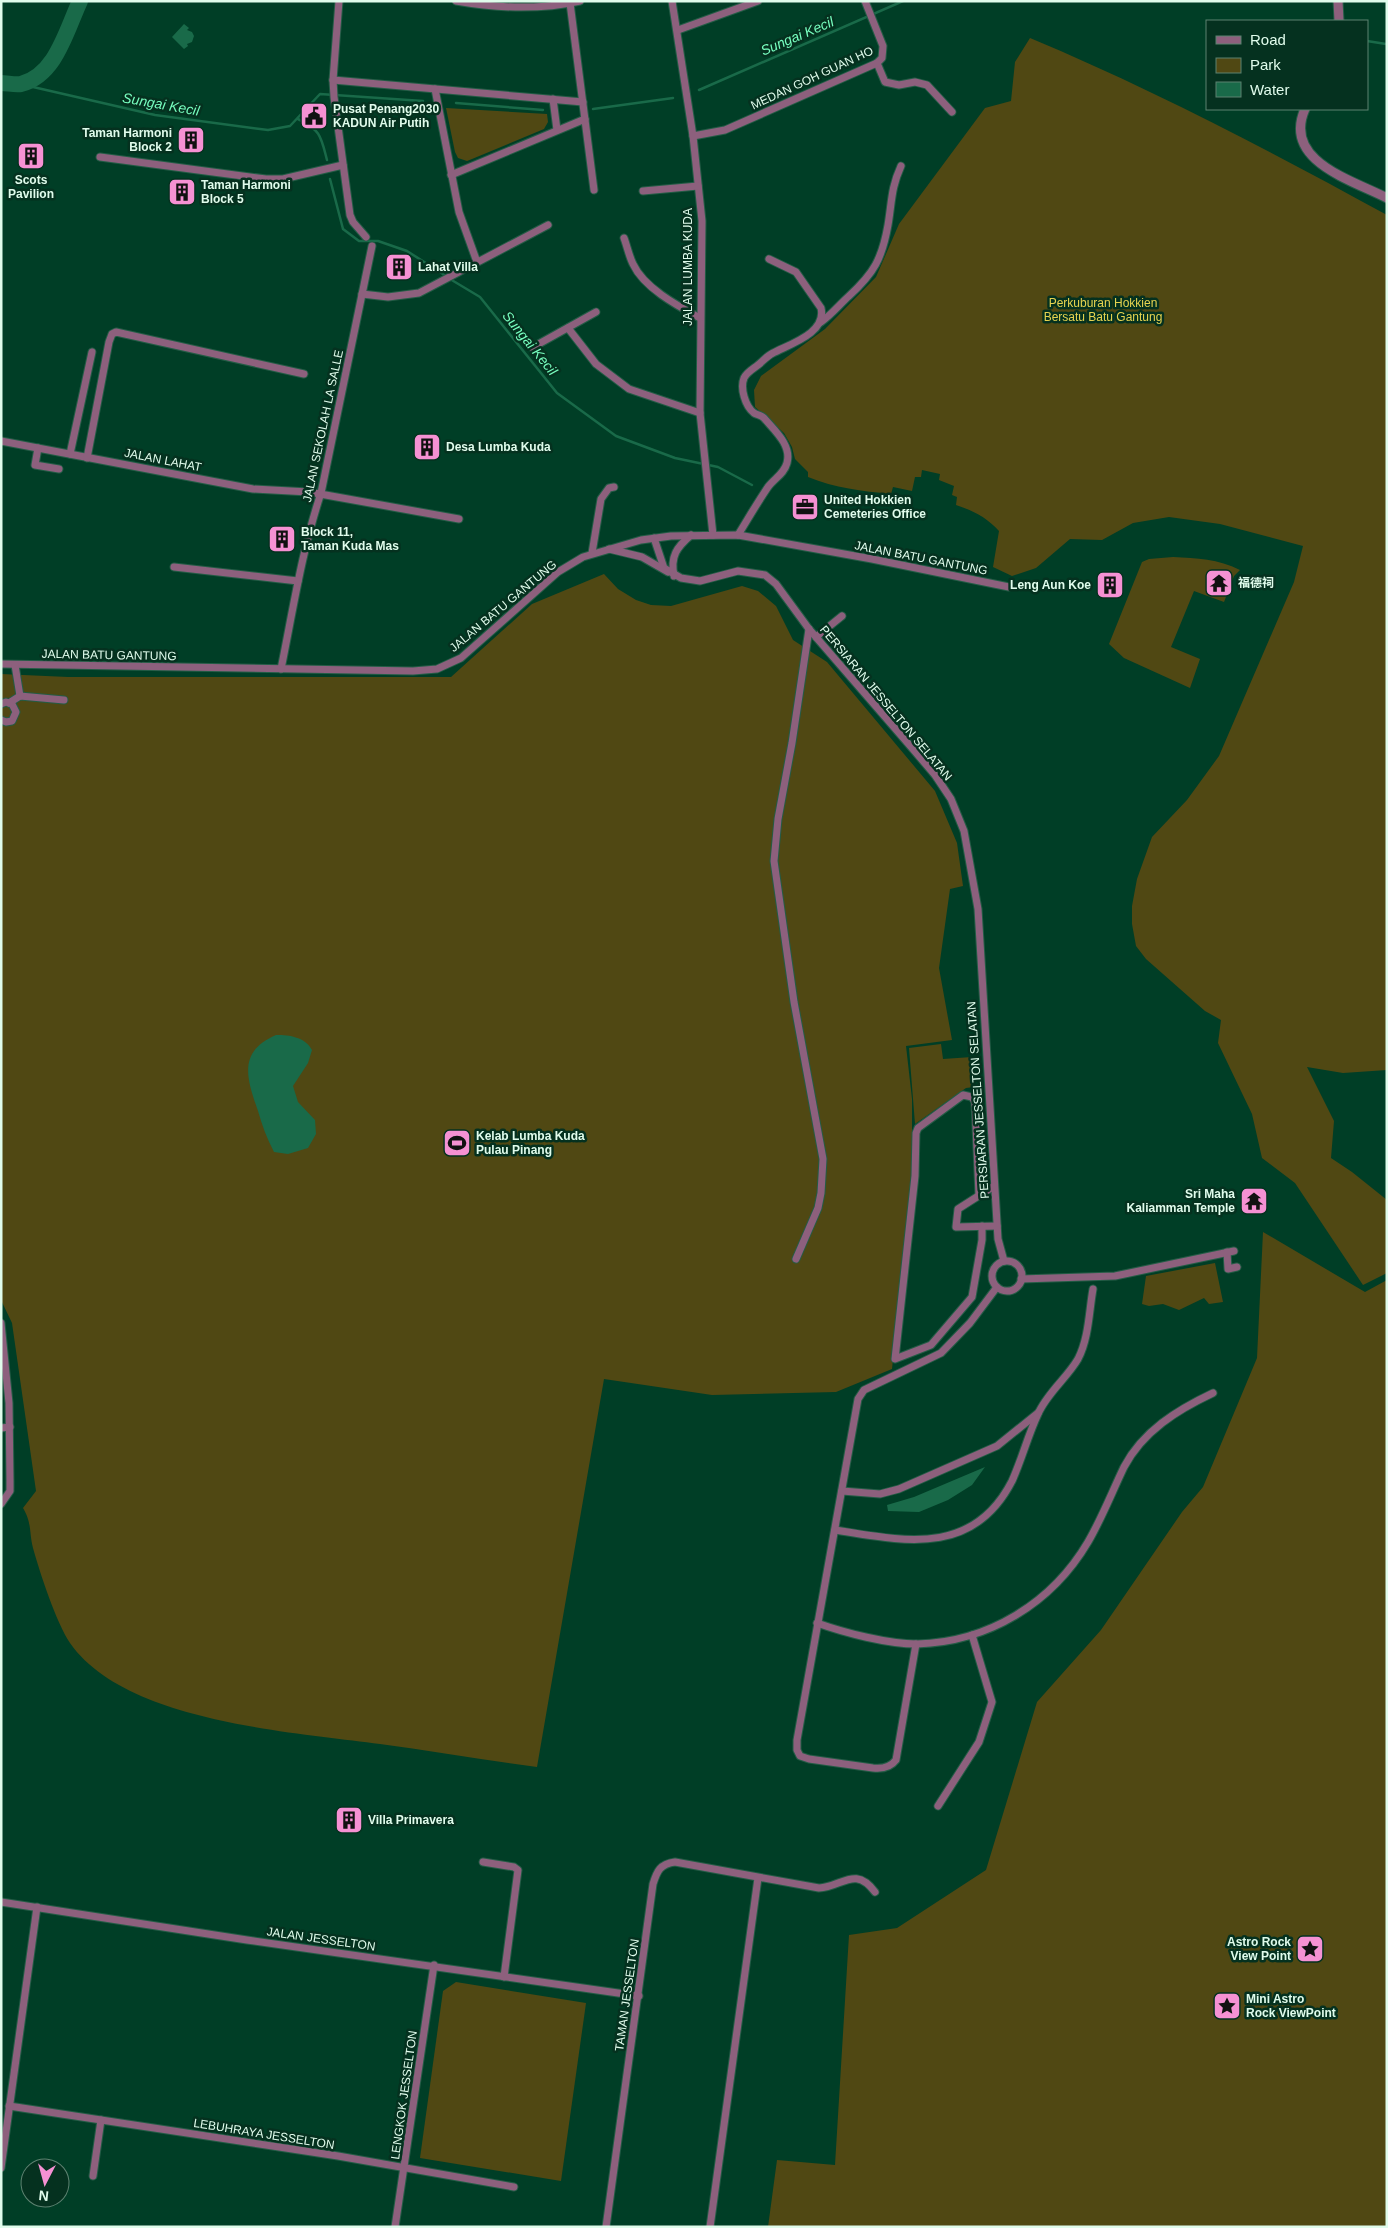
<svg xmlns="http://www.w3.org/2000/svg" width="1388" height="2228" viewBox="0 0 1388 2228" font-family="Arial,'Noto Sans SC',sans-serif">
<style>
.green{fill:#504813}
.water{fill:#196a49}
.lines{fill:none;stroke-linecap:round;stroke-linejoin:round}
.stream{stroke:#196a49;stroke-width:2.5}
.river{stroke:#196a49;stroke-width:16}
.minor-casing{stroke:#245c46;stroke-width:9}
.tertiary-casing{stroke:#245c46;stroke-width:11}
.minor{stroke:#8d607d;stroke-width:7}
.tertiary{stroke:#8d607d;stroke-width:9}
.labels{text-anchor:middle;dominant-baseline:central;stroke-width:5;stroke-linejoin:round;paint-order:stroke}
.street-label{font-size:12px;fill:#e0fcec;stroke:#05311f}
.poi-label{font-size:12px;font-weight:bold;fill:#e0fcec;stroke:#05311f;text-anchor:start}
.park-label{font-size:12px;fill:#e6d350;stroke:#05311f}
.water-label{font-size:14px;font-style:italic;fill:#77febf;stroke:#05311f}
</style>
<rect width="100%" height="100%" fill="#003e26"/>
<g class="green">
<path d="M1030,38c122,51 240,113 357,177v855l-44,3 -36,-6 27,54 -3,37 21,14 35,28v73l-24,12 -68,-102 -33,-25 -10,-44 -34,-71 3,-23 -16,-9 -59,-52 -10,-13 -4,-22v-18l5,-27 15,-42 35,-37 32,-44 75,-174 9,-36 -83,-22 -51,-7 -36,6 -31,17 -32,-1 -34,29 -24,8 -19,-9 6,-36c-13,-14 -25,-20 -43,-26l1,-8 -5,-2 2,-9 -15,-6 1,-6 -18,-4 -1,7h-6l-3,14 -19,-4 -2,7c-29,-3 -56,-6 -83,-17v-5l-13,-13 -3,-12 -8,-14 -29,-26 -1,-17 7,-14 64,-47 51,-52 23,-53 86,-116 26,-7 4,-39z"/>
<polygon points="446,108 547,114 548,122 544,129 472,159 467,161 458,158 455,152"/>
<path d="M1173,557c24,1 45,2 67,13l-6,6 -10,26 -30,-11 -23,56 29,12 -10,29 -66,-30 -15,-14 33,-82 7,-3z"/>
<path d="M604,574l14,15 18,11 15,5 20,1 71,-20 16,5 18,15 17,34 34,22 108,129 22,52 6,43 -13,3 -11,79 13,72 -46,6 6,53v80l-20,190 -56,23 -124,3 -108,-16 -67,388c-52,-7 -105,-16 -157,-23 -88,-12 -255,-22 -310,-101 -14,-21 -30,-70 -37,-95 -4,-16 -1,-25 -10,-40l13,-17 -24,-168 -11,-23v-626l67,3h383l81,-73z"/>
<polygon points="941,1044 943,1059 972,1057 974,1087 966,1088 915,1124 909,1048"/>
<polygon points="1263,1232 1365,1292 1387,1280 1387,2227 768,2227 777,2160 835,2165 849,1935 897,1928 986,1870 1037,1702 1101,1630 1182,1512 1203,1487 1257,1358"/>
<polygon points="1215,1263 1223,1302 1209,1304 1204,1298 1179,1310 1163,1304 1149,1306 1142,1304 1146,1276"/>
<polygon points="456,1982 586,2003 561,2181 420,2158 443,1991"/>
</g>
<g class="water">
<polygon points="184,24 189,28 187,30 192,32 194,36 192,42 187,44 188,46 184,49 172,37"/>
<path d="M276,1035c14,0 29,2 36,15l-4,13 -15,23 5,16 17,18 1,14 -8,14 -20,6 -14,-2c-7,-13 -12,-27 -16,-41 -11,-32 -21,-59 18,-76z"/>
<polygon points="985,1467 972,1485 948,1500 919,1512 888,1511 887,1505 914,1497"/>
</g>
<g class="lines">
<g class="stream">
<polyline points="1367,41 1386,44"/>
<polyline points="20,84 155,115 268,130 290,126 320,94 423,101"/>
<polyline points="699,90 903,1"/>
<polyline points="456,103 543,110"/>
<polyline points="593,109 673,98"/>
<path d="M298,119c23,11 23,18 29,41"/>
<polyline points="330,179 343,229 359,241 378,241 407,251 446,276"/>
<polyline points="450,279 480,297 557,393 616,436 675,458 718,467 752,485"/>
</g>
<path class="river" d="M1,83c6,0 14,2 20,1 35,-9 45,-53 59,-83"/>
<g class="minor-casing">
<g id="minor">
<polyline points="339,1 333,80 334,97 350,215 353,222 366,237"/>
<path d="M456,1c40,7 84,9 124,0"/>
<polyline points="672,1 693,136 702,221 700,413 713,535"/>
<polyline points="570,3 594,190"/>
<polyline points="678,30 758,1"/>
<polyline points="877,63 885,82 899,85 915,82 927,85 952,112"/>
<polyline points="333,80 583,102"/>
<polyline points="435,89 459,212 477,262"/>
<polyline points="553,99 557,130"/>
<polyline points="693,136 725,130 877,63 882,58 883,46 865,1"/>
<polyline points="100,157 266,179 283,179 343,165"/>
<polyline points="451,175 585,119"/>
<polyline points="643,191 698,186"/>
<path d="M624,238c3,8 5,18 9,26 11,24 45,42 67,54"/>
<polyline points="362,294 388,297 419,293 548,225"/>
<path d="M821,322c11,-8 18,-17 28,-26 25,-23 33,-37 39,-71 4,-24 3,-37 13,-59"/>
<polyline points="568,328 596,364 629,389 700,413"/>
<polyline points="534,350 535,346 596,312"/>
<polyline points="1,441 253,489 309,492 459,519"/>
<polyline points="38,448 35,465 59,469"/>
<polyline points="70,454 92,352"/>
<polyline points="87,458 109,342 112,334 116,332 304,374"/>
<path d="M738,535c10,-16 19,-32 30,-48 7,-9 16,-13 19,-24 5,-18 -13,-33 -23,-45 -3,-3 -7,-3 -10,-5 -9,-7 -14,-25 -10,-35 3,-6 9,-9 14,-13 5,-4 9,-9 15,-12 17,-9 54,-20 48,-45l-25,-36 -27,-13"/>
<polyline points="654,538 664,568 681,578 700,581 738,571 765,575 776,584 809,629 912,748 935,775 951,799 964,831 978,909 998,1239 1004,1261"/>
<polyline points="609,549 642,557 668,572"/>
<polyline points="592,553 601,499 609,488 614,487"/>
<polyline points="174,567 298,581"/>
<path d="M674,576c-4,-20 3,-29 17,-41"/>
<polyline points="816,637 842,616"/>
<polyline points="1,664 413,671 437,669 461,658 558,572 583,557 641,540 671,536 738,535 872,559 1009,587"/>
<polyline points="15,665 20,696"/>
<path d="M281,669c12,-59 21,-119 40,-176l51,-247"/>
<polyline points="9,703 20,696 64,700"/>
<polyline points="1,704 6,702 12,704 16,712 12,721 6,722 1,720"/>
<polyline points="994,1186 958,1209 956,1227 997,1226"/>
<polyline points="979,1195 975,1102 972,1097 963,1095 918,1128 916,1133 915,1176 895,1359 931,1345 972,1297 982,1240 982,1226"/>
<polyline points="1227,1252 1228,1269 1237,1267"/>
<polyline points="796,1259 818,1208 821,1193 823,1159 794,1002 774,861 778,819 792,743 809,629"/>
<circle cx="1007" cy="1276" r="15"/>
<polyline points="1021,1279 1115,1276 1234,1251"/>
<polyline points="1,1323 9,1403 10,1481 10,1491 1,1504"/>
<polyline points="1,1428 10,1427"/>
<polyline points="842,1491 880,1494 899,1489 997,1446 1038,1413"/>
<path d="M835,1530c69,11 138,27 177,-49 10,-22 16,-46 26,-67 9,-21 29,-36 40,-55 11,-21 11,-48 15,-70"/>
<path d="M817,1623c28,10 71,21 100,21 72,-2 135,-41 171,-102 14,-24 24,-50 36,-75 19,-36 53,-57 89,-74"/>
<path d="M916,1644l-20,116c-6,8 -14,9 -23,8l-64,-9 -9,-3 -3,-6v-10l61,-341 6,-9 77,-37 29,-30 27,-36"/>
<polyline points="938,1806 979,1742 992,1702 972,1635"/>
<polyline points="483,1862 514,1867 518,1870 504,1977"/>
<polyline points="1,1902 247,1940 639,1996"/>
<polyline points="9,2106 338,2156 514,2187"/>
<polyline points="1,2168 37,1907"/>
<polyline points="93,2176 101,2120"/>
<polyline points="395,2227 434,1965"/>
<path d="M606,2227l47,-343c4,-13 7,-20 22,-22l144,26c23,-1 36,-23 56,4"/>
<polyline points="710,2227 758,1878"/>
</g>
</g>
<g class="tertiary-casing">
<g id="tertiary">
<polyline points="1338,1 1339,21"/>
<path d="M1305,109c-23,52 47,71 82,89"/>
</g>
</g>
<use href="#minor" class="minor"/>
<use href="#tertiary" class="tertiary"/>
</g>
<defs>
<g id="civic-square" transform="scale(1.4375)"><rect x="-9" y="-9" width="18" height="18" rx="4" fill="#f591d3" stroke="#05311f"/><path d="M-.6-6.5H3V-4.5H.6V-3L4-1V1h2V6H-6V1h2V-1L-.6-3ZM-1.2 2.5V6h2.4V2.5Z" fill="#111"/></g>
<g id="building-square" transform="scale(1.4375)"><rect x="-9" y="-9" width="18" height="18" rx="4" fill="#f591d3" stroke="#05311f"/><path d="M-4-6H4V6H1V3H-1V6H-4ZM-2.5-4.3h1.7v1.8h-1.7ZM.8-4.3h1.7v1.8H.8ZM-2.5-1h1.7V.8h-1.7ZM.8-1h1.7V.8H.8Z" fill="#111"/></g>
<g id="office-square" transform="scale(1.4375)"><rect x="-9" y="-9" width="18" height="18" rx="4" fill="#f591d3" stroke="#05311f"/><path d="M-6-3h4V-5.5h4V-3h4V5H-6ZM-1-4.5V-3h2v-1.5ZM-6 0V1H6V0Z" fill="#111"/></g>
<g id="temple-square" transform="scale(1.4375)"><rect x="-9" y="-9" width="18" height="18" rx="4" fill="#f591d3" stroke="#05311f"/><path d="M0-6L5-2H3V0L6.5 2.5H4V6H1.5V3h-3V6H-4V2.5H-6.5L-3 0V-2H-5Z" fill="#111"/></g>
<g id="stadium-square" transform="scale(1.4375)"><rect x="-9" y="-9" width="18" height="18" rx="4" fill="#f591d3" stroke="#05311f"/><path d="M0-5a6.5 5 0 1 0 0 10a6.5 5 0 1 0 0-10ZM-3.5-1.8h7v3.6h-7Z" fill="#111"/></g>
<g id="sight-square" transform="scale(1.4375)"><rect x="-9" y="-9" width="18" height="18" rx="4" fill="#f591d3" stroke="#05311f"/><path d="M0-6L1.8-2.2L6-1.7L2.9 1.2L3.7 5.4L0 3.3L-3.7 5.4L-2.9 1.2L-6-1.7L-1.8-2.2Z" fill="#111"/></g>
</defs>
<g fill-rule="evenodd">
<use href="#civic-square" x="314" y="116"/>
<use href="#building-square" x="191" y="140"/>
<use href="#building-square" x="31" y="156"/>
<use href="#building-square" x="182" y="192"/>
<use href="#building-square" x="399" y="267"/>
<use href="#building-square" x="427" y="447"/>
<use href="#office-square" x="805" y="507"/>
<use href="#building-square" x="282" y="539"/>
<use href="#temple-square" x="1219" y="583"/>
<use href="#building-square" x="1110" y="585"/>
<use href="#stadium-square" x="457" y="1143"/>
<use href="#temple-square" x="1254" y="1201"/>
<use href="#building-square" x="349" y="1820"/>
<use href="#sight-square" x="1310" y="1949"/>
<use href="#sight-square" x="1227" y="2006"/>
</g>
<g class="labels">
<g class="street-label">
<text transform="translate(812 78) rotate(-25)">MEDAN GOH GUAN HO</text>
<text transform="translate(688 267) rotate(-90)">JALAN LUMBA KUDA</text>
<text transform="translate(323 426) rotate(-78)">JALAN SEKOLAH LA SALLE</text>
<text transform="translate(163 460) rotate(11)">JALAN LAHAT</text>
<text transform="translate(921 558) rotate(11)">JALAN BATU GANTUNG</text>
<text transform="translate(503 606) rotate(-40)">JALAN BATU GANTUNG</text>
<text transform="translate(109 655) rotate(1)">JALAN BATU GANTUNG</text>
<text transform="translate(886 703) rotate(50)">PERSIARAN JESSELTON SELATAN</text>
<text transform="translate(978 1100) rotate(-94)">PERSIARAN JESSELTON SELATAN</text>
<text transform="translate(321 1939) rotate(8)">JALAN JESSELTON</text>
<text transform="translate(627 1995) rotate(-82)">TAMAN JESSELTON</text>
<text transform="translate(404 2095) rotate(-82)">LENGKOK JESSELTON</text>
<text transform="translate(264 2134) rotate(9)">LEBUHRAYA JESSELTON</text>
</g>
<g class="poi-label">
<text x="333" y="109">Pusat Penang2030<tspan x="333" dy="14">KADUN Air Putih</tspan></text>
<text x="172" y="133" text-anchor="end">Taman Harmoni<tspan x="172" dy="14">Block 2</tspan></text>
<text x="31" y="180" text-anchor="middle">Scots<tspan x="31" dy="14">Pavilion</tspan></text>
<text x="201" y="185">Taman Harmoni<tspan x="201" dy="14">Block 5</tspan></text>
<text x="418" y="267">Lahat Villa</text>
<text x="446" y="447">Desa Lumba Kuda</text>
<text x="824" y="500">United Hokkien<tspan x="824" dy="14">Cemeteries Office</tspan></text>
<text x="301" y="532">Block 11,<tspan x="301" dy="14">Taman Kuda Mas</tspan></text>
<text x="1238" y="583">福德祠</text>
<text x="1091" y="585" text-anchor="end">Leng Aun Koe</text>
<text x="476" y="1136">Kelab Lumba Kuda<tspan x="476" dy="14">Pulau Pinang</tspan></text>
<text x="1235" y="1194" text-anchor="end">Sri Maha<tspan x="1235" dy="14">Kaliamman Temple</tspan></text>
<text x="368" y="1820">Villa Primavera</text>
<text x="1291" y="1942" text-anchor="end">Astro Rock<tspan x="1291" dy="14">View Point</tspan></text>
<text x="1246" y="1999">Mini Astro<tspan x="1246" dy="14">Rock ViewPoint</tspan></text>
</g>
<g class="park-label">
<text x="1103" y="303">Perkuburan Hokkien<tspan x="1103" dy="14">Bersatu Batu Gantung</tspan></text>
</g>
<g class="water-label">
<text transform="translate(797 36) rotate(-23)">Sungai Kecil</text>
<text transform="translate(161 104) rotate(10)">Sungai Kecil</text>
<text transform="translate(530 343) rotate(51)">Sungai Kecil</text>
</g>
</g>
<rect width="1388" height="2228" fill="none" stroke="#e0fcec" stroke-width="5"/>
<rect x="1206" y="20" width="162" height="90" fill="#05311f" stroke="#5d8271"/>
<rect x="1216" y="36" width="25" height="8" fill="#8d607d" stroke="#5d8271"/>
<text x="1250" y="45" font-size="15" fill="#e0fcec">Road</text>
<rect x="1216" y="58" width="25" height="15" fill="#504813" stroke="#5d8271"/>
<text x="1250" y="70" font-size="15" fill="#e0fcec">Park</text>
<rect x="1216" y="82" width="25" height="15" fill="#196a49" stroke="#5d8271"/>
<text x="1250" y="95" font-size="15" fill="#e0fcec">Water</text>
<g transform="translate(45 2183) rotate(186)"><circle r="24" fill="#05311f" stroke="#5d8271"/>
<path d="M0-4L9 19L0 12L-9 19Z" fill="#f591d3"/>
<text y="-8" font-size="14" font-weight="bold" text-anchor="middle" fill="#e0fcec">N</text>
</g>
</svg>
